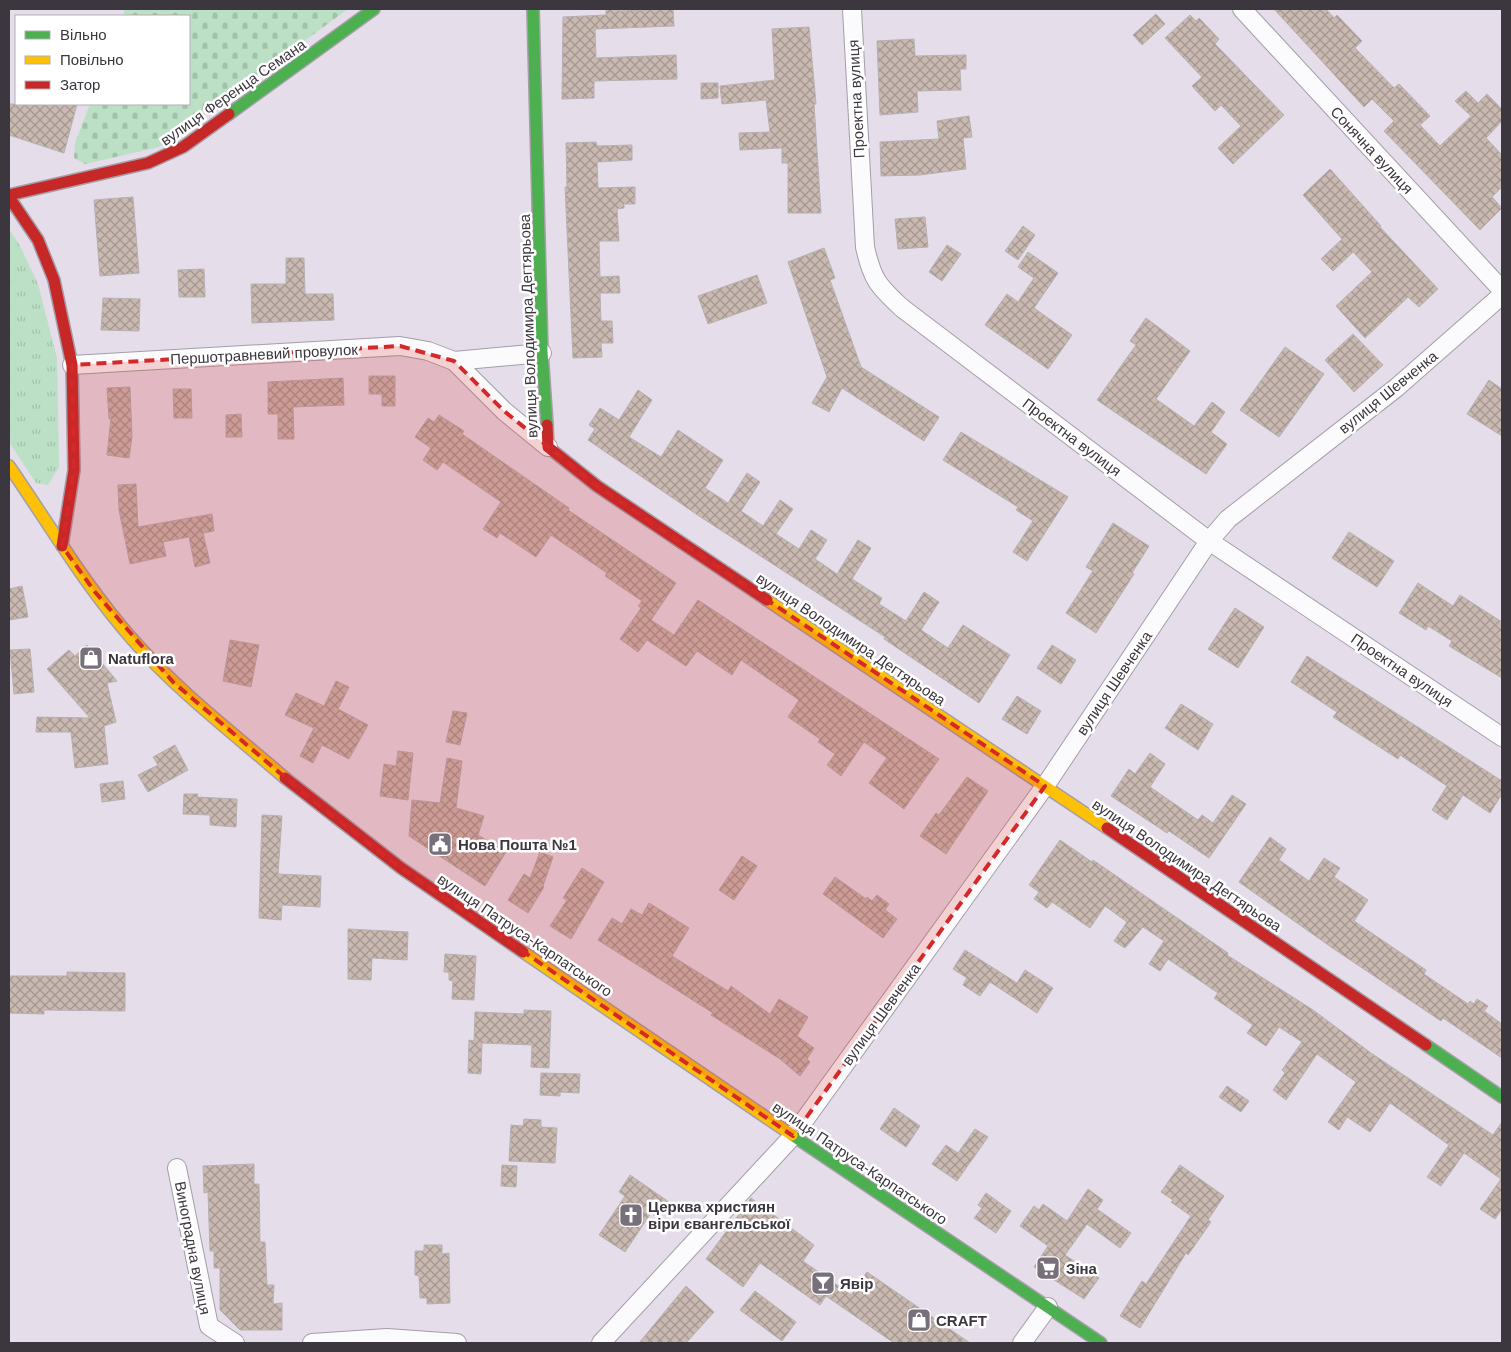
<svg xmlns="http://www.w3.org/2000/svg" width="1511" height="1352" viewBox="0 0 1511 1352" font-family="Arial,sans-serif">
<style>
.grass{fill:url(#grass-tufts)}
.cemetery{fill:url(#cemetery-stones)}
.building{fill:url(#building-cross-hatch);stroke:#b7b0b2}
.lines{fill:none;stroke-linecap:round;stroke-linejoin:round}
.street-casing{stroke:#a49ea8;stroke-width:20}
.fast-casing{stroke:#a49ea8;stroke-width:14}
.slow-casing{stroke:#a49ea8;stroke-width:14}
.jam-casing{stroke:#a49ea8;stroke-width:14}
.street{stroke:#fbfafc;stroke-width:18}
.fast{stroke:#4caf50;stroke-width:11}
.slow{stroke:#ffc107;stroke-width:11}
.jam{stroke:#c62828;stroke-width:11}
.marked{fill:#d62828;fill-opacity:0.2;stroke:#d62828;stroke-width:4;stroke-dasharray:10 6;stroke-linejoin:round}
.labels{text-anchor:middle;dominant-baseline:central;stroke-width:5;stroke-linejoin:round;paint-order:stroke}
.street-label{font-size:15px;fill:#3c363f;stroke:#fff}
.poi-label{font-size:15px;font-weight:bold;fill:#3c363f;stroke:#fff;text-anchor:start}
</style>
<defs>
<pattern id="grass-tufts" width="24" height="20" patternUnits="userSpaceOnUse" patternTransform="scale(1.25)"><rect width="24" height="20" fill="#bbe0c5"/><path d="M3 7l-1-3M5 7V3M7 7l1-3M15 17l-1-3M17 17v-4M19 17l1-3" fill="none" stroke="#a2c1aa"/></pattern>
<pattern id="cemetery-stones" width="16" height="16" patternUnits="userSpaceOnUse" patternTransform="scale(1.25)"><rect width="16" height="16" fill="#bbe0c5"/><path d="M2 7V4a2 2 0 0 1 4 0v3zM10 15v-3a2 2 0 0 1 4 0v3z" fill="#a2c1aa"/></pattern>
<pattern id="building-cross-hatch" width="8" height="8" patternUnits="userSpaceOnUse" patternTransform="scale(1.25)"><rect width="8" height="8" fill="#c9b9b1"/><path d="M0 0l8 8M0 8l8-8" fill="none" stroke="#a49791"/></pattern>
</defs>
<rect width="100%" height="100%" fill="#e5dde9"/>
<polygon class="grass" points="9,229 20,246 38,284 57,358 59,467 48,485 36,483 9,442"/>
<polygon class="cemetery" points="125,9 348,9 159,147 85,164 74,158 75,143 90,104 189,104 189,16 123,16"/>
<g class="building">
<polygon points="606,9 619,9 619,11 673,9 674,26 595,29 596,58 676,55 677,79 594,81 594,98 562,99 563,17 606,15"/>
<polygon points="1274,9 1326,9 1334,18 1337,15 1362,41 1355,48 1394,88 1399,84 1430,116 1420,125 1440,146 1471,116 1455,101 1466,91 1478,103 1487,94 1502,109 1502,121 1486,138 1502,155 1502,187 1492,197 1502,208 1480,230 1384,131 1394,121 1372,99 1364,107"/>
<polygon points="1156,14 1165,24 1142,45 1133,35"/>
<polygon points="1190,15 1196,21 1199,18 1219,39 1215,44 1284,115 1233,164 1218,148 1241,126 1221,105 1215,111 1192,86 1202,77 1165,38"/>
<polygon points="809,27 816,104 814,104 821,213 788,213 788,163 782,163 782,148 740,150 739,133 770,132 766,100 722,104 720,86 775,80 772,29"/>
<polygon points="914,39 915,56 966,55 966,69 960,69 961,90 917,91 918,112 880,115 877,41"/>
<polygon points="701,83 718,83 718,98 701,99"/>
<polygon points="9,104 77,104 64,153 9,135"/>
<polygon points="969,116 972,137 963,138 966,169 920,175 881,176 880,142 939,139 937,121"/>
<polygon points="596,142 597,146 632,145 632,160 597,162 598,188 635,187 635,204 624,204 624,208 617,209 619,241 599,241 600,277 619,276 620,293 600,293 601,321 612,321 613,343 601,343 602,357 573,358 565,187 567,187 566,143"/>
<polygon points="1330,169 1381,226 1380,227 1438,289 1419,307 1408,297 1365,338 1336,306 1372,272 1353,252 1333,271 1321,259 1342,239 1303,195"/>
<polygon points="133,197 139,273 100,276 94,200"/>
<polygon points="925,217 928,247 898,249 895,219"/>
<polygon points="1023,226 1035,235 1018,260 1005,251"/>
<polygon points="947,245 961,254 942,281 929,272"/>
<polygon points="824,248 835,278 830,280 861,367 939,417 924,441 842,388 829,412 812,403 827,377 788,262"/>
<polygon points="1028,252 1058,273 1034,308 1072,335 1048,369 985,325 1007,294 1018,302 1034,278 1018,267"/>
<polygon points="286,258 304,258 305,294 333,294 334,320 252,323 251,284 286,284"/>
<polygon points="204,269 205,297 179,297 178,270"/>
<polygon points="757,275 767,303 708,324 698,296"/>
<polygon points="103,298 140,299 139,331 101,330"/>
<polygon points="1146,318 1190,351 1156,399 1194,426 1212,402 1225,412 1211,432 1227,444 1206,474 1097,400 1136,345 1130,341"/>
<polygon points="1353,334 1383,365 1354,392 1325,360"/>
<polygon points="1285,347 1324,374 1279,437 1240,410"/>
<polygon points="369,376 395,376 395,406 382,406 382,394 369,394"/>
<polygon points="343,378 344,405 293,407 294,439 278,439 278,414 268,414 268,382"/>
<polygon points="1489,380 1502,389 1502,436 1467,414"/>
<polygon points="130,387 132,437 129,458 107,455 111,418 109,419 107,388"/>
<polygon points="173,389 191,389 192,418 174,418"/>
<polygon points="638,390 652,400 629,437 661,457 678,430 723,460 705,488 728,503 747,473 760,482 741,511 763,526 780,500 793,509 776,534 799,549 811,530 827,540 815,559 837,574 858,540 871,548 852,579 882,598 879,604 906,621 924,592 939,602 921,630 948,648 963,625 1010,655 979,703 884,639 885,637 699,516 588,440 595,429 589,425 600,408 619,420"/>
<polygon points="241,414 242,437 226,437 226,415"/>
<polygon points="439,415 464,431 462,434 569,508 568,510 676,583 651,620 674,635 698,600 939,759 904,809 869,783 887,758 864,742 841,776 827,765 835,754 818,742 820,739 788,717 799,700 741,660 732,675 697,651 686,666 647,640 638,652 620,639 641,608 638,606 642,601 605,576 607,573 551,535 536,557 500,533 497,538 483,529 501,502 443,462 437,470 423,460 431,448 415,437 428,418 434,422"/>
<polygon points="961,432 1068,497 1027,561 1013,552 1033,521 1016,510 1018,507 943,460"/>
<polygon points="136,484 138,527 212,514 214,531 203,533 210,563 195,567 189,537 163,542 166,556 130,564 119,510 118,485"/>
<polygon points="1113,523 1149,546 1132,573 1134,574 1096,633 1066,613 1093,571 1086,567"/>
<polygon points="1349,532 1394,561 1377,587 1332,558"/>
<polygon points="1418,583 1453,606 1460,595 1502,622 1502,678 1449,646 1452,641 1428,626 1426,630 1399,613"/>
<polygon points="22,586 28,617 9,620 9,589"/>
<polygon points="1235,608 1264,627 1238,668 1208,649"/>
<polygon points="230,640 259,645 251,687 223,681"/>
<polygon points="87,645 117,681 107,683 116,722 104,726 108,764 75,768 71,732 36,732 37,717 90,718 47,669 69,650 75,656"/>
<polygon points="1052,645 1076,660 1061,684 1037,668"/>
<polygon points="30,649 34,692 14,694 10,650"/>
<polygon points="1307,656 1502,781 1502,794 1490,813 1463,795 1447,820 1432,810 1447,786 1400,755 1398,759 1333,717 1337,712 1291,682"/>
<polygon points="336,681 349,687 338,709 368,725 349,759 322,745 313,763 300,756 314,728 285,715 296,693 324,706"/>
<polygon points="1017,696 1041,711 1027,734 1002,719"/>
<polygon points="1181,704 1213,724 1198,750 1165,728"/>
<polygon points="453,711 467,713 460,745 446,742"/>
<polygon points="175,745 188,770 148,792 138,775 158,765 153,757"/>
<polygon points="398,751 413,753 408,800 380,796 384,764 396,766"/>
<polygon points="1150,753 1165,764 1150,787 1198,820 1202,815 1213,823 1232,795 1246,804 1209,858 1169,831 1167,833 1111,796 1129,769 1135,774"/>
<polygon points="447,758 462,761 456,808 484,816 478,835 506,852 485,886 409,836 412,800 440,803"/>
<polygon points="967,777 988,791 946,854 920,836 936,813 939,815"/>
<polygon points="123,781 125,799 102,802 100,784"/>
<polygon points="184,794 198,794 197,797 237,799 236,827 210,825 210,815 183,814"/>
<polygon points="262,815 282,816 278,874 321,876 320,907 282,905 281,920 259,918"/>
<polygon points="1270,837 1286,849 1279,860 1309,881 1324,858 1340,868 1334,877 1368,900 1354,921 1426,970 1424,974 1468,1004 1470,1001 1474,1004 1477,999 1488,1006 1484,1011 1502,1024 1502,1058 1443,1018 1441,1021 1331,947 1239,882"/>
<polygon points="1060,840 1092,862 1093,860 1228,953 1227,955 1313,1010 1371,1053 1493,1135 1502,1122 1502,1209 1495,1219 1480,1209 1501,1179 1464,1153 1441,1186 1427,1177 1449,1145 1390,1103 1370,1132 1347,1117 1339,1130 1328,1122 1356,1082 1317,1054 1286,1100 1273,1090 1285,1073 1282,1070 1302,1042 1279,1027 1266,1046 1247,1033 1253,1025 1214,998 1218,993 1168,959 1160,971 1149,964 1164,941 1143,927 1125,948 1114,941 1127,922 1105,906 1090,928 1052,902 1047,908 1034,899 1039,892 1029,885"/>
<polygon points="540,852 553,857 543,886 544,887 528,913 508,900 524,874 530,878"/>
<polygon points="742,856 757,866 734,900 719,890"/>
<polygon points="582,868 604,882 571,939 550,926 567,900 563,898"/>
<polygon points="835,877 866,899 867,897 872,901 877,895 889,904 885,910 897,919 883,938 823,894"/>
<polygon points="649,903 689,928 672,956 728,991 731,986 770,1014 779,999 808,1017 797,1036 814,1048 807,1059 810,1062 800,1076 780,1059 711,1015 713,1013 598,940 612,918 622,924 631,909 642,915"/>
<polygon points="348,929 408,932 407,960 372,958 371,980 348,979"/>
<polygon points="965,950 1017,983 1025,970 1053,988 1037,1013 990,982 980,996 963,985 967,978 953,969"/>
<polygon points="445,954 476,956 474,1000 452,999 453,981 449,980 449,972 444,972"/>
<polygon points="67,972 125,973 125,1011 44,1010 44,1014 9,1013 9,976 67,976"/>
<polygon points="524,1010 551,1011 549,1068 531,1067 532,1045 482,1043 481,1074 468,1073 469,1040 474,1041 475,1012 524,1014"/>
<polygon points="541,1073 580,1074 579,1093 560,1092 560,1096 540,1095"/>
<polygon points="1227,1086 1249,1101 1241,1112 1219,1097"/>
<polygon points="894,1108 920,1126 906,1147 880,1129"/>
<polygon points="524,1119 541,1120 541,1127 557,1128 555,1163 509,1161 511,1125 523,1126"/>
<polygon points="975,1129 988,1137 957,1181 932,1164 946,1145 958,1153"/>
<polygon points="254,1164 254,1184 259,1184 260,1242 265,1242 267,1285 274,1285 273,1304 282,1303 282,1330 240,1330 220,1310 220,1268 214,1268 214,1251 210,1251 208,1192 204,1193 203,1166"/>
<polygon points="502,1165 517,1166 516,1187 501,1186"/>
<polygon points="1180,1165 1224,1196 1208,1220 1211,1222 1188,1255 1186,1253 1140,1328 1120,1316 1142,1281 1146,1284 1191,1216 1171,1202 1173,1200 1161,1192"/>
<polygon points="630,1175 669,1202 658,1218 651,1213 625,1252 599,1235 625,1196 619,1192"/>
<polygon points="1088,1189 1103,1200 1097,1209 1131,1233 1120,1248 1087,1224 1065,1255 1099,1278 1084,1299 1034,1267 1048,1246 1020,1226 1034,1206 1039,1210 1043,1204 1067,1221"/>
<polygon points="986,1193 1011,1211 996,1233 974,1218 982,1208 978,1205"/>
<polygon points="751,1198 814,1245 803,1261 851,1295 867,1272 970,1343 894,1343 826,1296 820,1305 760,1263 743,1287 706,1259"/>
<polygon points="424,1245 442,1245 442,1254 449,1253 450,1303 427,1304 427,1298 420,1298 419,1276 415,1275 415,1251 424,1251"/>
<polygon points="686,1286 714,1312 686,1343 639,1343"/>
<polygon points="755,1291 796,1322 782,1341 740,1310"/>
</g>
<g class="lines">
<g class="street-casing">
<g id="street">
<path d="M852,9l13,238c7,32 13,39 37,61l307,233 293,196"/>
<polyline points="1242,9 1502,290"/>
<polyline points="454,361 542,353"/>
<polyline points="72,365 400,346 428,351 454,361 504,411 548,447"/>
<polyline points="177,1168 209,1326 235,1343"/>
<polyline points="312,1343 387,1338 457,1343"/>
<polyline points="601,1343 793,1136 1045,786 1209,541 1228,519 1396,388 1502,295"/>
<polyline points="1022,1343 1048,1307"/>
</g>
</g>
<g class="fast-casing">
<g id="fast">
<polyline points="533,9 542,353 547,425"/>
<polyline points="229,114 374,9"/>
<polyline points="1426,1045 1502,1097"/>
<polyline points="792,1135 1101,1343"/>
</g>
</g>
<g class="slow-casing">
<g id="slow">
<path d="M9,466c40,58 77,121 124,174 45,51 100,93 152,138"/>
<polyline points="767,600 1107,828"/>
<polyline points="523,952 792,1135"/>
</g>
</g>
<g class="jam-casing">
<g id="jam">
<polyline points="9,195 148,163 183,147 229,114"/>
<polyline points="9,197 38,240 54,280 72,365 74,470 62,546"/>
<polyline points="547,425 548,447 597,486 767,600"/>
<polyline points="285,778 401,868 523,952"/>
<polyline points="1107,828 1426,1045"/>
</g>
</g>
<use href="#street" class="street"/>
<use href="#fast" class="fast"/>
<use href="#slow" class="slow"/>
<use href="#jam" class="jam"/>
</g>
<path class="marked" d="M400,346l54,15 50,50 93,75 448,300 -252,350 -392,-268 -93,-71 -135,-115 -78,-90 -33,-46 12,-76 -2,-105z"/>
<defs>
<g id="shop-square" transform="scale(1.25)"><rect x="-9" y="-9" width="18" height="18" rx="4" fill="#77707a" stroke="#fff"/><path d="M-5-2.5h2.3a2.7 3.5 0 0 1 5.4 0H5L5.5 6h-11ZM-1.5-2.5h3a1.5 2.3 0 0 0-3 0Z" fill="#fff"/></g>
<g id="civic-square" transform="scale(1.25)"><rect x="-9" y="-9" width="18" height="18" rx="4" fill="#77707a" stroke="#fff"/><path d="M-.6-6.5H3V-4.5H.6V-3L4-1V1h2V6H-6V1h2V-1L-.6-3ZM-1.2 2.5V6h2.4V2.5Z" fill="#fff"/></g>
<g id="church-square" transform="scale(1.25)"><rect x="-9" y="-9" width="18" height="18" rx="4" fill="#77707a" stroke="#fff"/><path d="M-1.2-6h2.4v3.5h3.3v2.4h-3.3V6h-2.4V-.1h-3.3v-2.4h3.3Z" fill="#fff"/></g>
<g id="supermarket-square" transform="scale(1.25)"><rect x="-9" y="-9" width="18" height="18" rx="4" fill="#77707a" stroke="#fff"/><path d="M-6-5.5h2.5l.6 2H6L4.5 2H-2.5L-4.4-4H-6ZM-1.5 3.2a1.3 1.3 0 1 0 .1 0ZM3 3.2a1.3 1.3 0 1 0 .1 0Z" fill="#fff"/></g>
<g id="bar-square" transform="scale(1.25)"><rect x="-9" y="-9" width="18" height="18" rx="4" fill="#77707a" stroke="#fff"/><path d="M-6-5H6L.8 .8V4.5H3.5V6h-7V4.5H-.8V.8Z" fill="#fff"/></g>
</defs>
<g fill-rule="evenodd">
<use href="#shop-square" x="91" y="658"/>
<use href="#civic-square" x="440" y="844"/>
<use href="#church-square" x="631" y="1215"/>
<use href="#supermarket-square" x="1048" y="1268"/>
<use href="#bar-square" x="823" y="1283"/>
<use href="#shop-square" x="919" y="1320"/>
</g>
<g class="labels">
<g class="street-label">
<text transform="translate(233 92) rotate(-35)">вулиця Ференца Семана</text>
<text transform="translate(856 99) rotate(-93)">Проектна вулиця</text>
<text transform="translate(1372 150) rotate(47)">Сонячна вулиця</text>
<text transform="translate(528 326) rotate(-92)">вулиця Володимира Дегтярьова</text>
<text transform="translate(264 354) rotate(-3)">Першотравневий провулок</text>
<text transform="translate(1388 392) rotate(-39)">вулиця Шевченка</text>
<text transform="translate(1072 437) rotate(37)">Проектна вулиця</text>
<text transform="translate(851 639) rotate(34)">вулиця Володимира Дегтярьова</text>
<text transform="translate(1402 670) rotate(34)">Проектна вулиця</text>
<text transform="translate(1114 683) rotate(-56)">вулиця Шевченка</text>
<text transform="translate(1187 865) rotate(34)">вулиця Володимира Дегтярьова</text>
<text transform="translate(525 935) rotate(34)">вулиця Патруса-Карпатського</text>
<text transform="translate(881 1014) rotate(-54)">вулиця Шевченка</text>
<text transform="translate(860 1163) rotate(34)">вулиця Патруса-Карпатського</text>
<text transform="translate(193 1248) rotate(79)">Виноградна вулиця</text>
</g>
<g class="poi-label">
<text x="108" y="658">Natuflora</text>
<text x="458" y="844">Нова Пошта №1</text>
<text x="648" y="1206">Церква християн<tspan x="648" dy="17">віри євангельської</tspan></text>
<text x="1066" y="1268">Зіна</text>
<text x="840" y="1283">Явір</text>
<text x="936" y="1320">CRAFT</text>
</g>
</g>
<rect width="1511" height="1352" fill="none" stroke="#3c363f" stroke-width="20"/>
<rect x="15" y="15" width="175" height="90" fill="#ffffff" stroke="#b1afb2"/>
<rect x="25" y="31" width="25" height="8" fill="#4caf50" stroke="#b1afb2"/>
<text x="60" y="40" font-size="15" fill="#3c363f">Вільно</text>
<rect x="25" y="56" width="25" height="8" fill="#ffc107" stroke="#b1afb2"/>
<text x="60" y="65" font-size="15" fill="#3c363f">Повільно</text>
<rect x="25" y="81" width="25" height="8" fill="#c62828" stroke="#b1afb2"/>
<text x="60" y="90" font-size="15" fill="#3c363f">Затор</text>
</svg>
